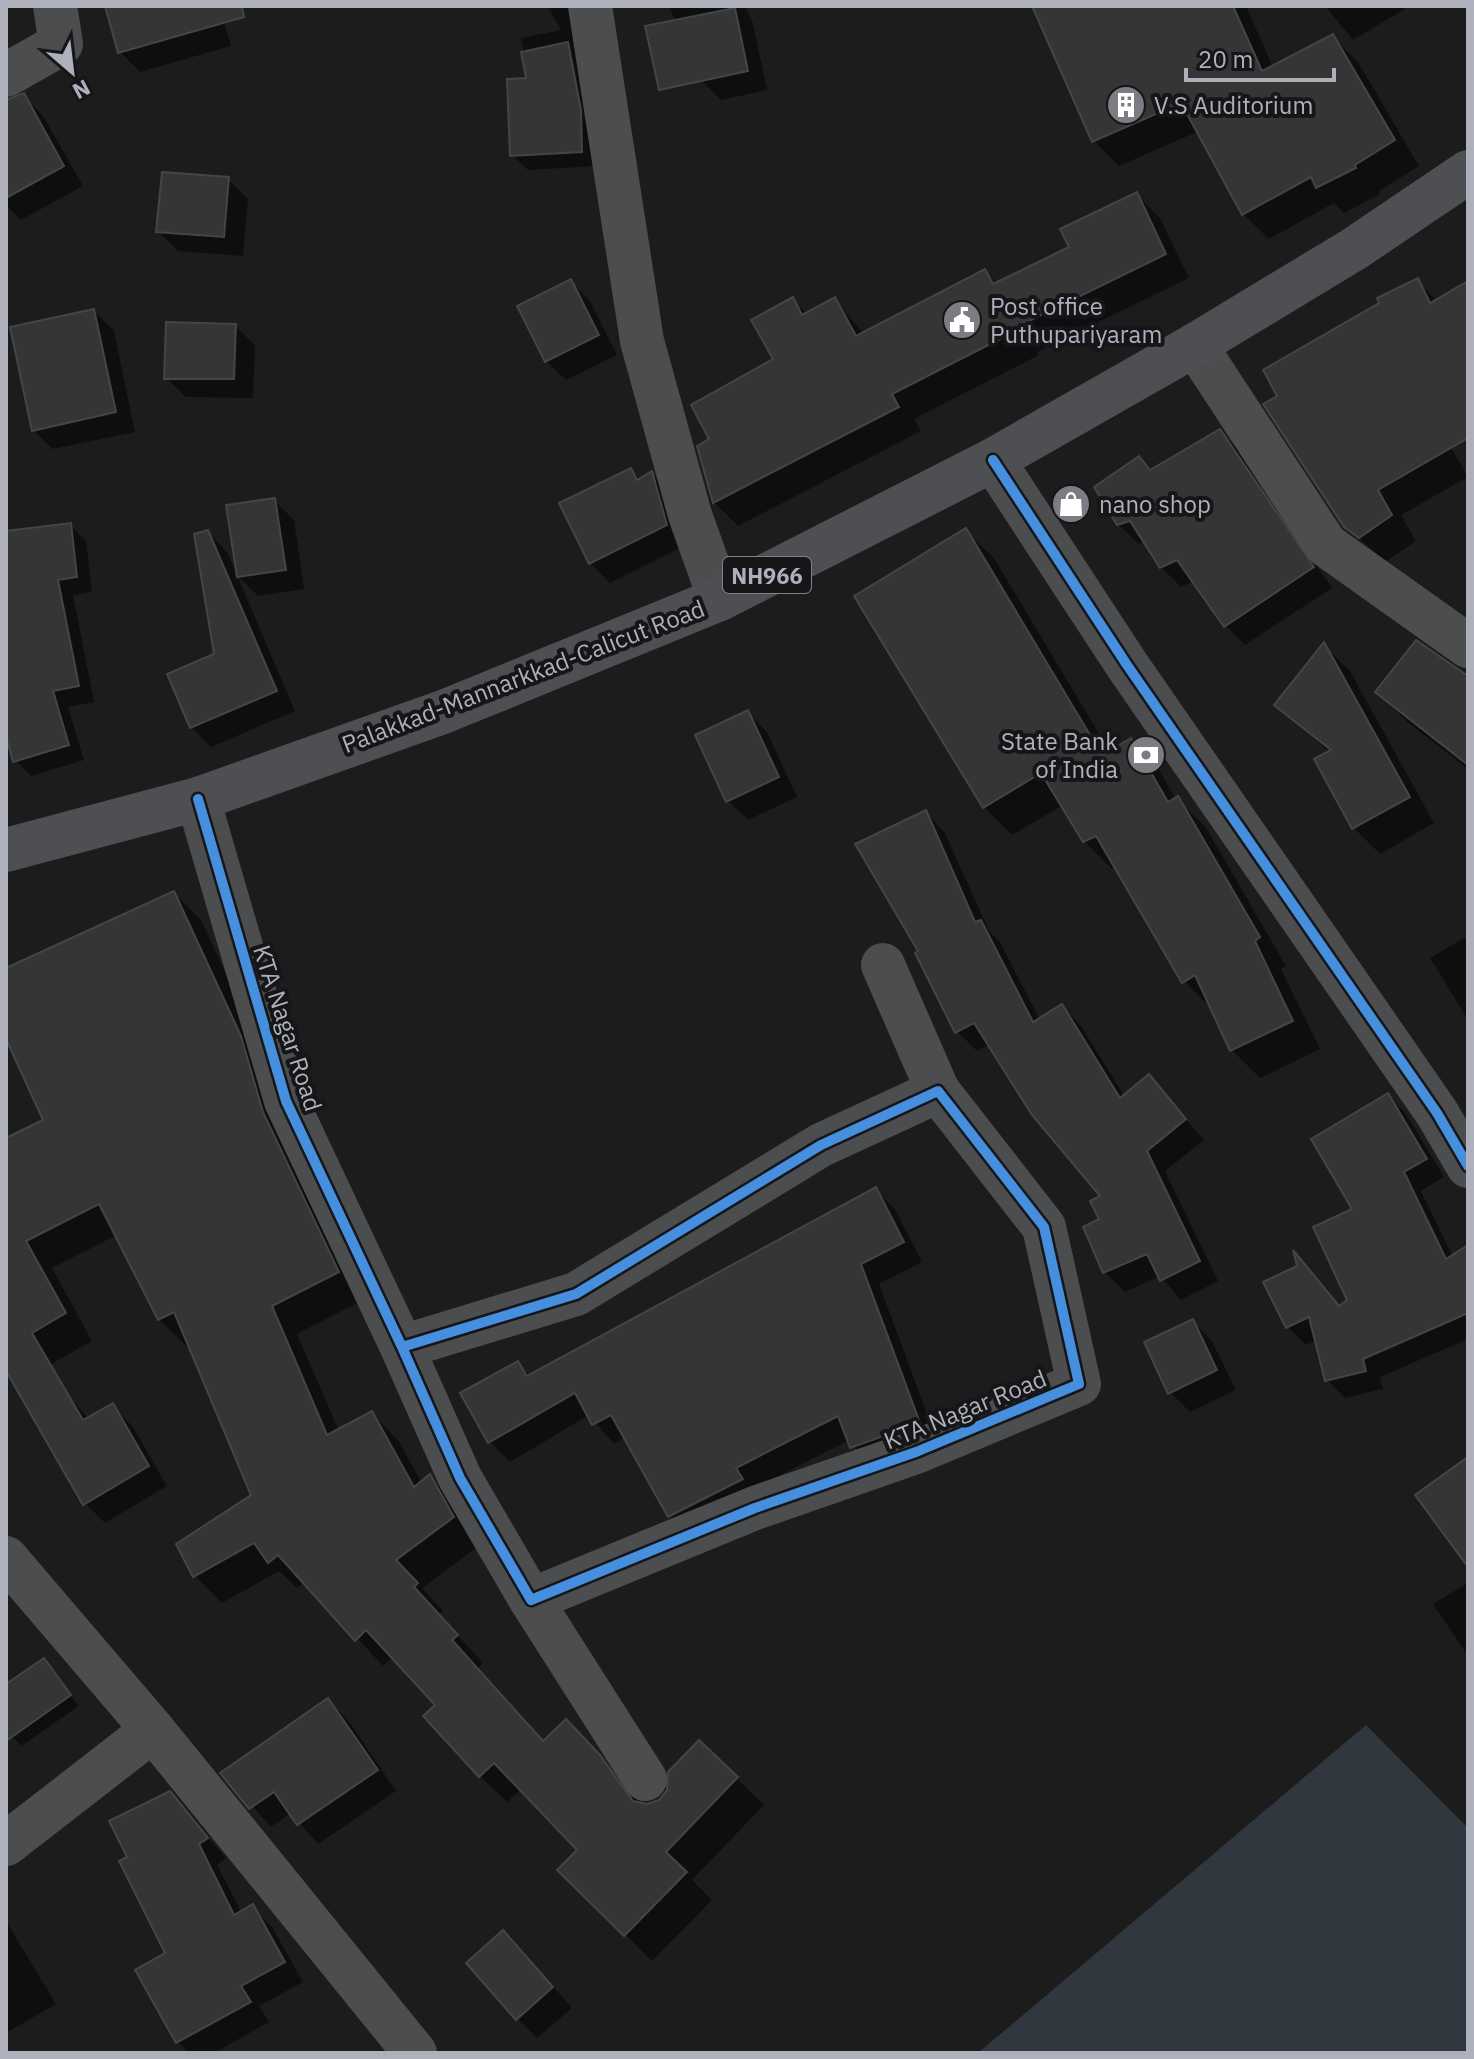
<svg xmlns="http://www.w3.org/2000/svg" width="1474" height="2059" viewBox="0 0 1474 2059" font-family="'IBM Plex Sans',sans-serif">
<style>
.water{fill:#31373f}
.shadow{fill:#0007}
.building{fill:#353536;stroke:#444548;stroke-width:2}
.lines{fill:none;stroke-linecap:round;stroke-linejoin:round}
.minor{stroke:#4c4d4e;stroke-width:44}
.tertiary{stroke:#4c4d4e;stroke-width:44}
.trunk{stroke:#4e4f52;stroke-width:44}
.cycleway-casing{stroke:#161618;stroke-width:15}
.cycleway{stroke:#468fdf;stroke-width:10}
.labels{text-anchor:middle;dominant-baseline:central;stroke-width:8;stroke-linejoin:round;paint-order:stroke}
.shield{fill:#161618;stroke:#80828a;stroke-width:2}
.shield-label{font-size:22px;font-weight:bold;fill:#aeb1bb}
.poi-label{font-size:24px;fill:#aeb1bb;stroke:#161618;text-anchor:start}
.street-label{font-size:24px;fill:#aeb1bb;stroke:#161618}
</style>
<rect width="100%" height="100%" fill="#1c1c1c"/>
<polygon class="water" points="1366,1725 1468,1828 1468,2053 978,2053"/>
<g class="shadow">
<polygon points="107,6 219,6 231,46 140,72 120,52"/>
<polygon points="547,6 586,6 597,166 528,170 512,155 529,80 521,38 561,30"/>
<polygon points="669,6 745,6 753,23 767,90 721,100 701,80"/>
<polygon points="1034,6 1246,6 1273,67 1332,37 1358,62 1419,166 1379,191 1380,194 1344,213 1334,203 1269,239 1243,214 1199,131 1119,166 1093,140"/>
<polygon points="1325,6 1410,6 1353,40"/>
<polygon points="24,96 43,116 83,186 21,220 6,205 6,102"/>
<polygon points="228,179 248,199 243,256 178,251 158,231"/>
<polygon points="1136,194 1160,218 1189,278 1037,352 1039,355 914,419 921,431 738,526 714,502 712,439 775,360 792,299 807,314 834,299 864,334 985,271 997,284 1071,248"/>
<polygon points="1417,281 1437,301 1468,283 1468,411 1439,427 1468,477 1401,515 1416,541 1385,562 1346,526 1280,396"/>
<polygon points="571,282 590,301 617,355 566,380 546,361"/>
<polygon points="94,311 114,331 135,432 53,449 33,430"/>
<polygon points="235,326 255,345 253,398 186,397 166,378"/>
<polygon points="1220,431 1240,451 1332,588 1245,645 1226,626 1194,581 1181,587 1161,567 1145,542 1138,544 1118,524 1151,471"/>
<polygon points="631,470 641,480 652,474 671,493 686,545 610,583 590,563"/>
<polygon points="274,500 294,520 304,589 258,596 237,575 295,711 211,747 191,727 216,655 208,532 227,552 237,574"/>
<polygon points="70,525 86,541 92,592 73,595 94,702 68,707 84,760 31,776 15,760 6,728 6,533"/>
<polygon points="965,530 994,558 1110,752 1130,740 1158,768 1176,799 1205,826 1286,966 1281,969 1320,1049 1260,1078 1232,1050 1212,1009 1184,981 1116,867 1112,869 1084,841 1063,805 1012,835 984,807"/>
<polygon points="1324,646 1350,671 1434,823 1380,854 1354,828 1330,753 1277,705"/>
<polygon points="1468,680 1468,769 1406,721 1378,692"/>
<polygon points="748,713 767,732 797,797 748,820 728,801"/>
<polygon points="926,813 945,833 989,931 1000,942 1040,1020 1062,1006 1081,1026 1125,1097 1149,1077 1204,1140 1165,1171 1218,1281 1181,1300 1160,1276 1125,1292 1105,1272 1104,1197 990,1044 977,1051 957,1031 921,952"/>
<polygon points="174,893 201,920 268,1065 365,1299 297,1334 339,1431 371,1413 398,1440 422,1483 430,1477 457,1504 480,1545 422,1588 443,1611 439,1615 483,1663 477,1669 544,1742 593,1749 641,1805 660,1801 699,1742 764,1805 692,1880 712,1900 652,1961 560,1870 580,1850 522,1789 507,1802 480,1776 438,1705 393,1657 383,1666 305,1582 297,1588 279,1571 222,1603 195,1576 253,1496 190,1344 186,1346 159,1319 117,1235 52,1268 92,1341 30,1376 6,1352 6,1141 46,1121 6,1035 6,970"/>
<polygon points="1468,936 1468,1020 1430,958"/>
<polygon points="1388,1095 1406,1114 1444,1177 1421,1191 1453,1257 1468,1248 1468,1339 1380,1377 1383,1389 1345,1398 1327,1380 1317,1340 1306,1345 1288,1327 1299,1267 1297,1256 1341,1307 1350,1301 1355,1209"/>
<polygon points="876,1190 895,1209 922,1262 879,1284 938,1443 872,1467 849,1440 755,1488 690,1535 670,1515 626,1437 614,1444 589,1415 510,1462 490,1442 463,1394 518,1363 531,1376"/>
<polygon points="1193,1322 1212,1341 1236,1390 1190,1412 1170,1392"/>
<polygon points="65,1392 89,1419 113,1406 132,1426 167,1486 105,1523 85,1503"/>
<polygon points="1468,1583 1468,1656 1433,1604"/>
<polygon points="43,1660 79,1706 21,1746 6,1729 6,1686"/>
<polygon points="328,1701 348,1720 396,1791 318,1844 291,1813 271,1827 223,1773"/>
<polygon points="170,1793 226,1858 217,1865 242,1913 252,1907 272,1927 303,1982 259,2006 269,2022 214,2053 189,2053 178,2042 138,1971 167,1954"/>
<polygon points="6,1921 56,2004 6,2033"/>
<polygon points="523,1952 572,2008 537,2038 517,2018"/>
</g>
<g class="building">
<polygon points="105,6 242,6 244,17 118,53"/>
<polygon points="1032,6 1233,6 1262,71 1333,34 1395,140 1355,165 1356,168 1316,188 1311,177 1242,215 1181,103 1092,142"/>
<polygon points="735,8 748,71 659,90 645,26"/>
<polygon points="568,42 581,110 582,152 510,156 507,79 526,78 521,52"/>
<polygon points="24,93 64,166 6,198 6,100"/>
<polygon points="162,172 229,177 224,237 156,232"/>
<polygon points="1137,192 1166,254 1015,328 1016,331 892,394 899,407 713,503 697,446 709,439 691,405 773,359 751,320 793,297 802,315 835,297 856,336 985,269 993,284 1069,247 1060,229"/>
<polygon points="1418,278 1430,303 1468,281 1468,438 1378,490 1392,515 1359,538 1344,527 1263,404 1277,396 1263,370 1379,303 1377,298"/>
<polygon points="571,279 599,335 545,362 517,306"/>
<polygon points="94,309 116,412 32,431 10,327"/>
<polygon points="166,322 236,324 234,379 164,379"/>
<polygon points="1220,429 1314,567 1224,627 1177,560 1160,568 1130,521 1117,525 1094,487 1139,456 1150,470"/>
<polygon points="631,468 637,480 652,471 667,525 589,564 559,503"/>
<polygon points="275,498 286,570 237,577 226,505"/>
<polygon points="71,523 77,577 58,580 79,686 53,691 69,745 13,762 6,736 6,531"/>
<polygon points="966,528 1102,755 1131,738 1168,802 1178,796 1260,937 1255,941 1293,1021 1230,1051 1195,975 1182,983 1096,836 1083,842 1041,773 983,808 854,596"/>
<polygon points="208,530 277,691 190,728 167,674 214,654 194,534"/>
<polygon points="1416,640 1468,676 1468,765 1375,692"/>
<polygon points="1324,642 1410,797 1352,829 1314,759 1331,750 1274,705"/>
<polygon points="748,710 779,777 726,802 695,735"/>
<polygon points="926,810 975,922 981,920 1033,1022 1062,1004 1120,1098 1149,1074 1186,1119 1147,1151 1200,1261 1160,1281 1147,1254 1103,1273 1083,1227 1099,1219 1090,1201 1100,1196 1032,1115 974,1023 955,1033 915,953 918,951 855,844"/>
<polygon points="174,891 241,1036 263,1112 339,1272 272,1306 327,1435 372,1411 414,1487 430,1474 454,1517 396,1560 418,1583 414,1587 458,1635 452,1640 543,1741 566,1719 600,1755 633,1801 647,1804 659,1800 667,1790 668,1772 699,1740 738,1777 666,1852 687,1872 624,1936 557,1870 577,1850 494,1763 479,1777 423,1716 435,1705 366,1630 355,1641 278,1555 268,1563 254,1543 193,1577 176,1544 251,1495 174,1312 158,1320 99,1204 26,1241 66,1313 32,1333 83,1420 113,1403 149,1466 83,1505 6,1371 6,1138 43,1120 6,1039 6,968"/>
<polygon points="1388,1093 1427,1159 1404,1172 1446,1259 1468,1245 1468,1313 1363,1359 1366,1371 1325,1381 1309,1317 1286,1328 1263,1282 1297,1266 1293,1250 1339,1306 1347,1300 1313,1227 1352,1209 1311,1139"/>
<polygon points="876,1187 904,1242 861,1264 920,1423 850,1448 838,1416 736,1468 743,1479 668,1517 611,1415 592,1425 575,1393 488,1443 460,1393 518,1361 527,1376"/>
<polygon points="1193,1319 1217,1370 1168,1394 1144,1342"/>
<polygon points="1468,1457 1468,1567 1415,1495"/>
<polygon points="44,1658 71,1695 6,1741 6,1684"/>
<polygon points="328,1698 378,1770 297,1825 274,1792 249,1809 220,1773"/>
<polygon points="170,1791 208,1838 199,1844 234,1915 253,1904 285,1962 241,1986 251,2002 176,2043 135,1970 165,1953 119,1861 127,1857 109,1821"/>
<polygon points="503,1930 553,1987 516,2020 466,1963"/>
</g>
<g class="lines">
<g class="minor">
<polyline points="590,6 642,341 690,515 720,599"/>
<polyline points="6,75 61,44 55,6"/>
<polyline points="1195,345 1326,545 1468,646"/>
<polyline points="198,799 286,1101 402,1347 576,1294 821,1145 938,1091 1044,1227 1079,1384 916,1452 755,1508 531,1600 460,1478 402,1347"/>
<polyline points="883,965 938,1091"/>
<polyline points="6,1558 153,1730 415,2053"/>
<polyline points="531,1600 645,1779"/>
<polyline points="6,1844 153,1730"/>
</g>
<polyline class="tertiary" points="993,460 1127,665 1437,1113 1468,1166"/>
<polyline class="trunk" points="6,850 198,799 443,712 720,599 993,460 1195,345 1354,249 1468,172"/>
<g class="cycleway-casing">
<g id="cycleway">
<polyline points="993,460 1127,665 1437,1113 1468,1166"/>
<polyline points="198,799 286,1101 402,1347 576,1294 821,1145 938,1091 1044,1227 1079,1384 916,1452 755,1508 531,1600 460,1478 402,1347"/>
</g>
</g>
<use href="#cycleway" class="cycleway"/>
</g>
<defs>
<g id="building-disc" transform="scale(2)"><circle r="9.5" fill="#7b7d83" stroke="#161618"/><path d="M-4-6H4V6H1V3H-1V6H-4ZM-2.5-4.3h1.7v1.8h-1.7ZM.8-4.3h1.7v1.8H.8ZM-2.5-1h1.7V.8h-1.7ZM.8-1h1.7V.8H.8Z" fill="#fff"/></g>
<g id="civic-disc" transform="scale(2)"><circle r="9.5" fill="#7b7d83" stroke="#161618"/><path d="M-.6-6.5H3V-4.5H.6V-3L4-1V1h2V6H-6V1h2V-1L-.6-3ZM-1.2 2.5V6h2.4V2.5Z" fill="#fff"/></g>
<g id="shop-disc" transform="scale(2)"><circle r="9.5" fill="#7b7d83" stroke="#161618"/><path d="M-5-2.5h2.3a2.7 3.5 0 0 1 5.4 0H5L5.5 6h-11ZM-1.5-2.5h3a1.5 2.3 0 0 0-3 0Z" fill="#fff"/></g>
<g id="bank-disc" transform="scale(2)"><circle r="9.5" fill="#7b7d83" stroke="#161618"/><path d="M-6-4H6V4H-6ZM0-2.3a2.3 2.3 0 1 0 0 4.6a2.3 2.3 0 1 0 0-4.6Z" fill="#fff"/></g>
</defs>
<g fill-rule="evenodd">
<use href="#building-disc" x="1126" y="105"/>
<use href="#civic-disc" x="962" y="320"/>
<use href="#shop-disc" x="1071" y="504"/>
<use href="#bank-disc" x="1146" y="755"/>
</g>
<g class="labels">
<rect class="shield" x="723" y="557" width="88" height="36" rx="6"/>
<g class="shield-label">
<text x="767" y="575">NH966</text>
</g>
<g class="poi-label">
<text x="1154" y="105">V.S Auditorium</text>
<text x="990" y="306">Post office<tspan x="990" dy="28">Puthupariyaram</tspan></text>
<text x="1099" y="504">nano shop</text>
<text x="1118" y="741" text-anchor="end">State Bank<tspan x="1118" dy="28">of India</tspan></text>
</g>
<g class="street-label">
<text transform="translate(523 676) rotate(-21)">Palakkad-Mannarkkad-Calicut Road</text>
<text transform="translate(288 1028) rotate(72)">KTA Nagar Road</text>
<text transform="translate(965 1409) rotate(-22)">KTA Nagar Road</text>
</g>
</g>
<rect width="1474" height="2059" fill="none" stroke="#aeb1bb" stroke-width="16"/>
<g transform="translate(72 72) rotate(152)" stroke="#161618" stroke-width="6" paint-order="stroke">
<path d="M0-6L14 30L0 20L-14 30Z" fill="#aeb1bb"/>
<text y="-12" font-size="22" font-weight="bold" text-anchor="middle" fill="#aeb1bb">N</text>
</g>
<path d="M1186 68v12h148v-12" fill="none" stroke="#aeb1bb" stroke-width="4"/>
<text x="1198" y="68" font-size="24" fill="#aeb1bb" stroke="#161618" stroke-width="6" paint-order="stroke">20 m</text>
</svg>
